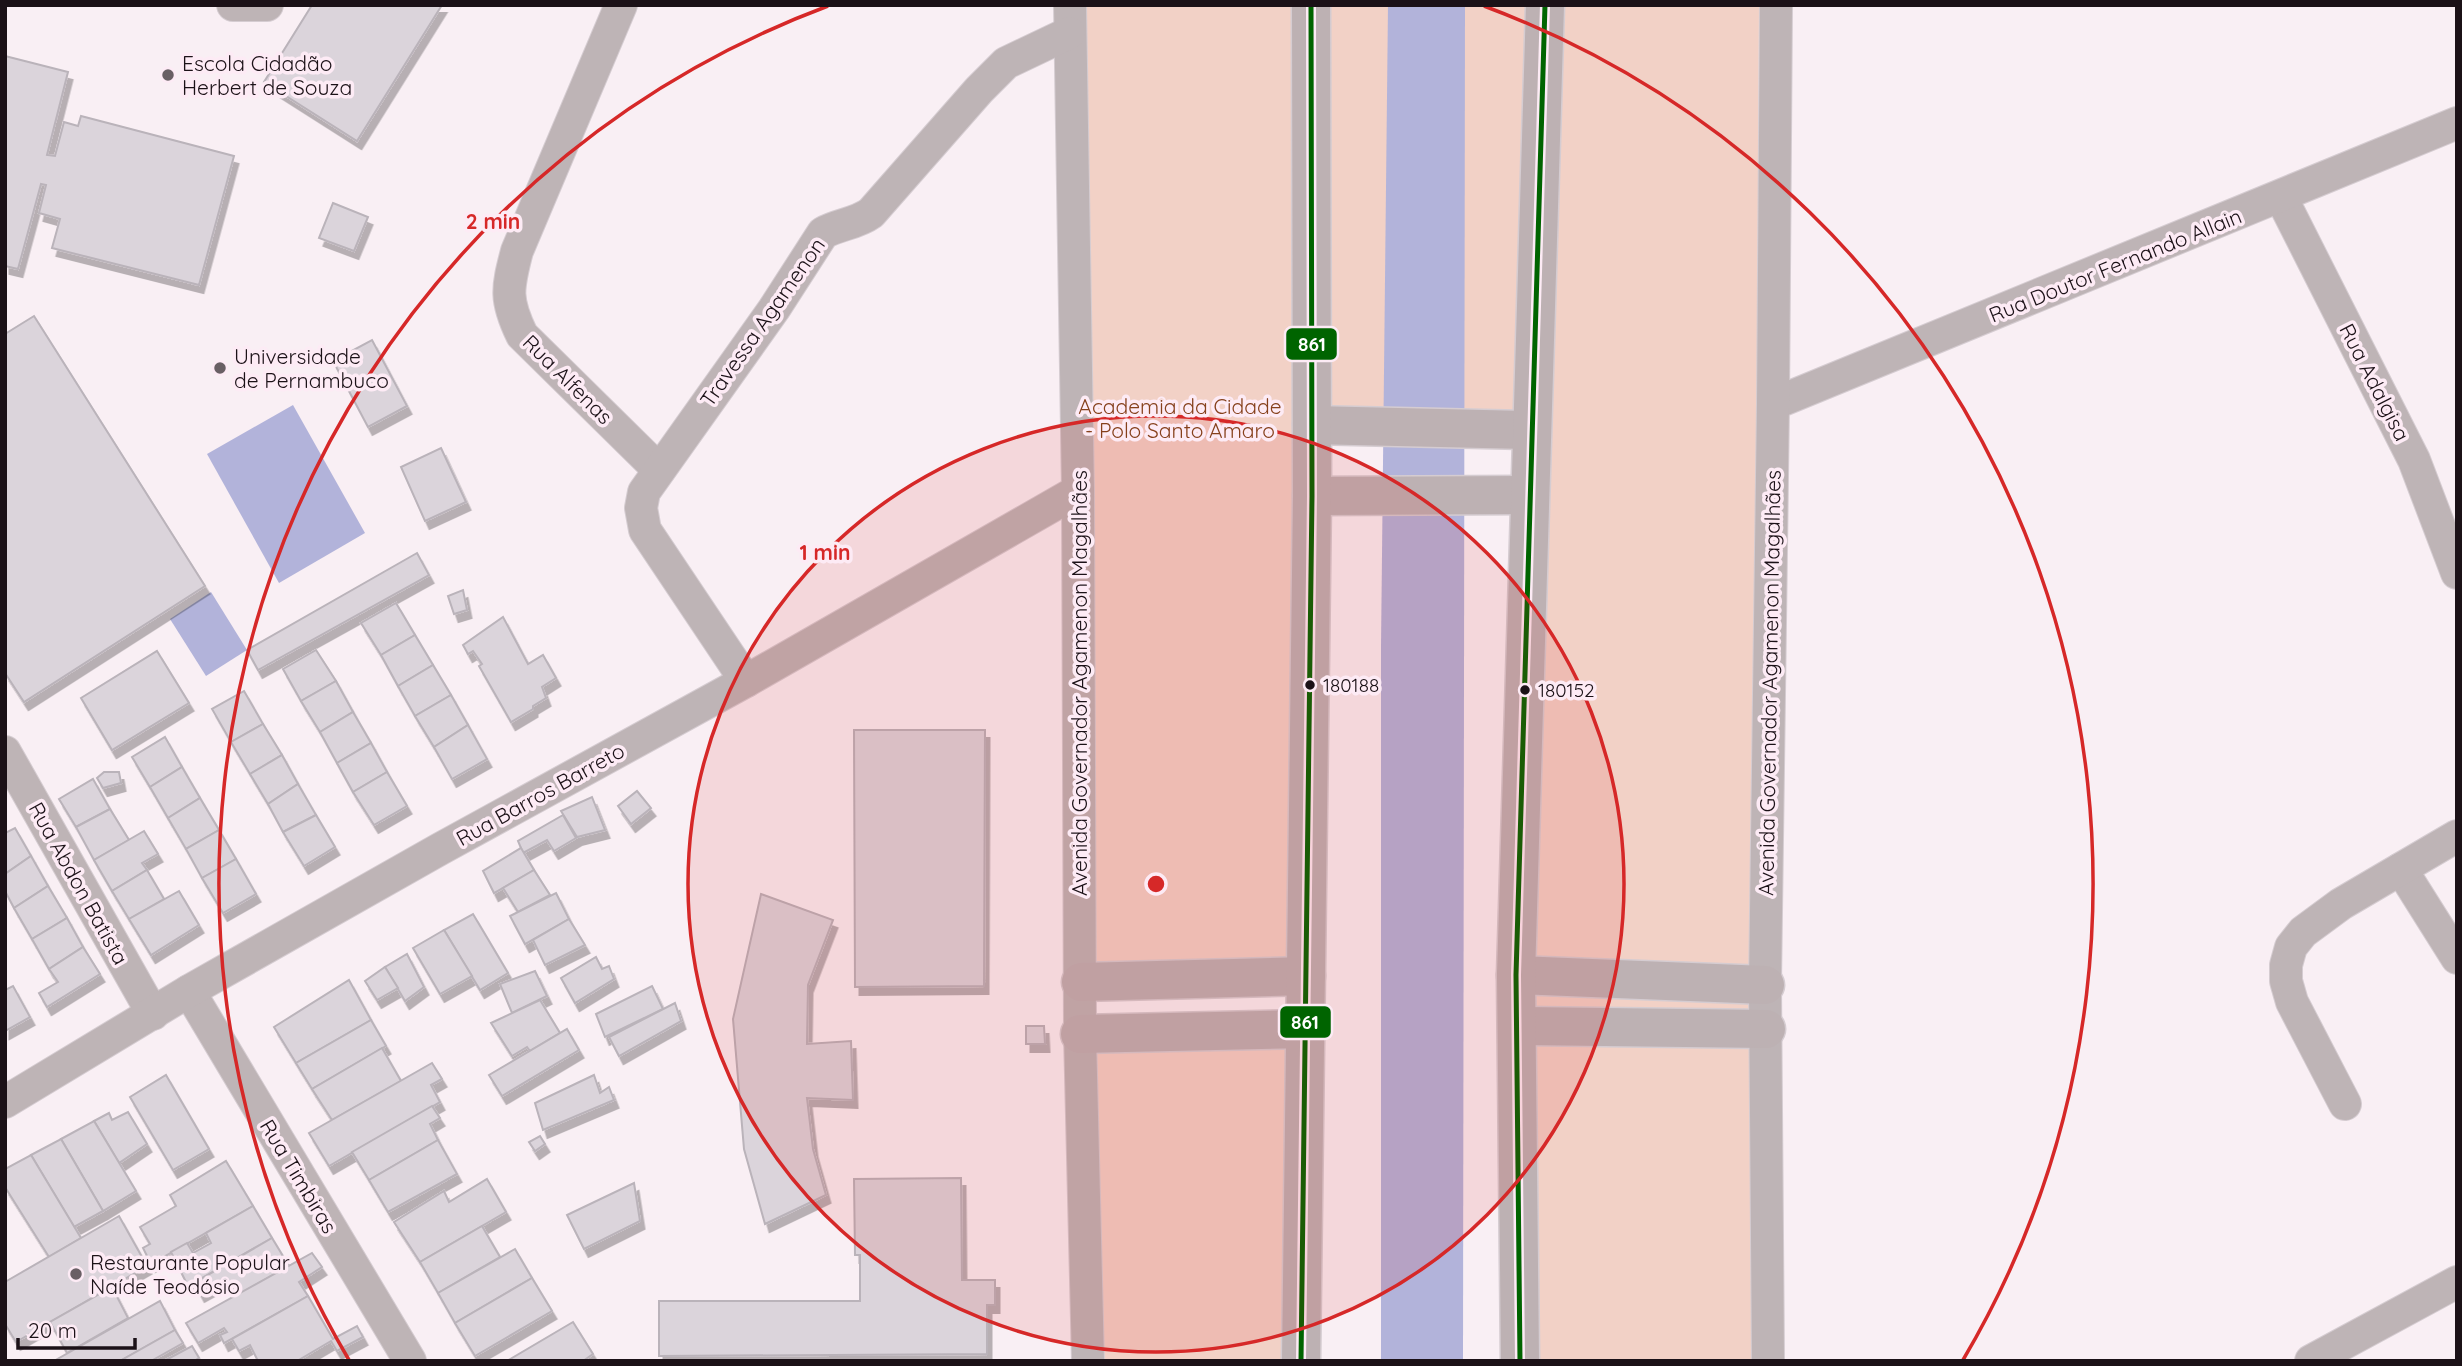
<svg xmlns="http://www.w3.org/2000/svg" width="2462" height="1366" viewBox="0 0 2462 1366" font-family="Quicksand,sans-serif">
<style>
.green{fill:#f2d1c6}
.water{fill:#b2b3da}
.building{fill:#dbd4db;stroke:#bab3ba;stroke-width:2;filter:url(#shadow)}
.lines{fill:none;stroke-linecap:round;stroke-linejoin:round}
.street-casing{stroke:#d5ccd1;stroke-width:34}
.highway-casing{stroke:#d5ccd1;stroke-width:41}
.street{stroke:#beb4b6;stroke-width:32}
.highway{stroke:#bdb1b3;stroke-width:38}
.bus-1-casing{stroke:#fdebf5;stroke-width:10}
.bus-1{stroke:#006400;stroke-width:5}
.ring{fill:none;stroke:#d62828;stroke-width:3.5}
.poi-dot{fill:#695f64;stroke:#fdebf5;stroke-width:2.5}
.bus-dot{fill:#1b1117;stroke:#fdebf5;stroke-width:2.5}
.labels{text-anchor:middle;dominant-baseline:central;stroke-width:7;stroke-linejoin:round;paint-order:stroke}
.bus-label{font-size:19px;fill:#1b1117;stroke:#fdebf5;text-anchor:start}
.poi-label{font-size:21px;fill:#1b1117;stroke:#fdebf5;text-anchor:start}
.street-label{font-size:21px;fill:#1b1117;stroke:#fdebf5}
.park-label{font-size:21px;fill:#86401b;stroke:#fdebf5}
.centre{fill:#d62828;stroke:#fdebf5;stroke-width:3.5}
.ring-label{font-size:21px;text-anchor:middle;font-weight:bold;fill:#d62828;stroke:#fdebf5;stroke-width:7;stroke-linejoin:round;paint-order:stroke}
.line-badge{stroke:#fdebf5;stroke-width:2.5}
.badge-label{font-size:19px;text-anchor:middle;font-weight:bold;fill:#fff}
</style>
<defs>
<filter id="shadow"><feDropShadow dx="4.5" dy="8" stdDeviation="0" flood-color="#0004"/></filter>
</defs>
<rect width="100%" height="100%" fill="#f9eff4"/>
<g class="green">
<polygon points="1070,5 1759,5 1754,980 1760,1361 1520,1361 1531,430 1313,426 1306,976 1081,982"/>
<polygon points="1307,1029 1301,1361 1088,1361 1080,1034"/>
</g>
<g class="water">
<polygon points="1388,5 1465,5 1463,1361 1381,1361 1381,647"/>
<polygon points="293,405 365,533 279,583 207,454"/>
<polygon points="211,592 247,650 206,676 170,619"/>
</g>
<g class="building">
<polygon points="312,5 442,5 357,141 264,82"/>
<polygon points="5,56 68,72 47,155 55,156 64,122 78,126 81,116 234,156 199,285 52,248 60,219 39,213 46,185 41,184 18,269 5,266"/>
<polygon points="333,203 368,217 354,251 319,238"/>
<polygon points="34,316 205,586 24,702 5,673 5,334"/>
<polygon points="372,340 407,406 368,427 333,361"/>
<polygon points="441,448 466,502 425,521 401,467"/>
<polygon points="417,553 429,575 258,670 247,650"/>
<polygon points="463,590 467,610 454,614 448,596"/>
<polygon points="396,603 415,635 381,655 361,623"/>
<polygon points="503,617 528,664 543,655 556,678 542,687 546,698 533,706 533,709 511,722 479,666 482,664 473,651 468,654 463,645"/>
<polygon points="415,635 433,665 398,686 381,655"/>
<polygon points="316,650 336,681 301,701 283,669"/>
<polygon points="157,651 189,703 112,750 81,698"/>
<polygon points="433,665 451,695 415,716 398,686"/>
<polygon points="336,681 353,712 320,732 301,701"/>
<polygon points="244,691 263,724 231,742 212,709"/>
<polygon points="451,695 468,725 434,747 415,716"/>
<polygon points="353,712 371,743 337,763 320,732"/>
<polygon points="263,724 282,755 250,774 231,742"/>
<polygon points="468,725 487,759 452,779 434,747"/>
<polygon points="854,730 985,730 984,986 855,987"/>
<polygon points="165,737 182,767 150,787 132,757"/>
<polygon points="371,743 387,772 353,792 337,763"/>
<polygon points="282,755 298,784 268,804 250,774"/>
<polygon points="182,767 200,798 168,818 150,787"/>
<polygon points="104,772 119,772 121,783 103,788 97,778"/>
<polygon points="387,772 407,806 374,825 353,792"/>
<polygon points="93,779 110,809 76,827 59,799"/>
<polygon points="298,784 316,815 283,832 268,804"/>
<polygon points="637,791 651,808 631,824 618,806"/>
<polygon points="592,797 605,830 577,837 561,811"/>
<polygon points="200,798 219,830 186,849 168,818"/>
<polygon points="110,809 129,840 94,860 76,827"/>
<polygon points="316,815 335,847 304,866 283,832"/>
<polygon points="563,815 576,838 554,851 547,840 523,853 518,841"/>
<polygon points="15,828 31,856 5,874 5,833"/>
<polygon points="219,830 236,859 202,878 186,849"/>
<polygon points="144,831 158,854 142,863 147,870 112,891 94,860"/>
<polygon points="521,848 534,870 494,893 483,871"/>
<polygon points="31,856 48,886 14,908 5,891 5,874"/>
<polygon points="236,859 256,894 223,913 202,878"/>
<polygon points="147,870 164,899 129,919 112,891"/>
<polygon points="534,870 550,895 518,912 503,888"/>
<polygon points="48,886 67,918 32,939 14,908"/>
<polygon points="179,891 199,925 151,955 129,919"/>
<polygon points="556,893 569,919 525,944 510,916"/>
<polygon points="761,894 833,920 808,985 807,1044 851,1041 853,1100 807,1098 813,1149 826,1195 765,1224 744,1149 733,1019"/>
<polygon points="473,914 508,973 480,990 444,930"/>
<polygon points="67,918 83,947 49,969 32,939"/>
<polygon points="569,919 585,945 545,965 533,940"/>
<polygon points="444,930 472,976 440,994 413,948"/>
<polygon points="83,947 100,974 47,1007 39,993 58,982 49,969"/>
<polygon points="407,954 424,987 405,1001 385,967"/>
<polygon points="596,957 602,969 609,966 614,979 575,1003 561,978"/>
<polygon points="385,967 398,988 377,1000 365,981"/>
<polygon points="535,971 547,996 512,1013 500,984"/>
<polygon points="349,980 371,1020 296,1063 274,1027"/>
<polygon points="13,986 30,1017 5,1031 5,990"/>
<polygon points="652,986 663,1009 605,1037 596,1014"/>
<polygon points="540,1000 560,1033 530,1051 527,1047 512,1056 491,1023"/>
<polygon points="675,1003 681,1021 619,1056 609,1037"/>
<polygon points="371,1020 386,1046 312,1089 296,1063"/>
<polygon points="1026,1026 1044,1026 1045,1044 1026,1044"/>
<polygon points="567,1029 579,1050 502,1096 489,1075"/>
<polygon points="382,1048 401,1081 332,1120 312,1089"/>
<polygon points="432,1063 442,1079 431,1085 440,1102 329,1166 309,1133"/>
<polygon points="166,1075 209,1149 173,1170 130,1097"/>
<polygon points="594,1075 600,1093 609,1087 614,1100 543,1130 535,1103"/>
<polygon points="432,1106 440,1118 430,1124 438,1140 369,1180 352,1152"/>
<polygon points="128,1112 147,1144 119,1163 94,1121 109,1113 112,1120"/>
<polygon points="94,1121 136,1191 103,1211 61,1139"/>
<polygon points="540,1136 545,1144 535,1151 529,1142"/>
<polygon points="61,1139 103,1211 74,1227 31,1155"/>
<polygon points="438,1140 457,1174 388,1212 369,1180"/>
<polygon points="31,1155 81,1238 49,1257 5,1187 5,1169"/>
<polygon points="226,1161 253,1206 151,1264 143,1248 150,1244 140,1227 176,1206 170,1195"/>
<polygon points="961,1178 962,1280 995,1280 995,1305 987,1305 987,1354 659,1356 659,1301 860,1301 860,1255 855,1255 854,1179"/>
<polygon points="487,1179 506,1212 420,1262 394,1222 444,1191 449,1202"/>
<polygon points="634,1183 640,1221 584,1249 567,1215"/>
<polygon points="253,1206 272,1238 188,1286 171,1252 187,1243 193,1253 211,1243 206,1233"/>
<polygon points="119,1216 147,1266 16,1342 5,1324 5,1282"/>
<polygon points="482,1226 500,1257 438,1293 420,1262"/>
<polygon points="272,1238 289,1266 236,1296 227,1279 200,1294 194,1283"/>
<polygon points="515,1249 532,1278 455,1323 438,1293"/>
<polygon points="312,1253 322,1267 299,1282 308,1296 224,1343 220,1335 227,1332 224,1328 198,1343 186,1323"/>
<polygon points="532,1278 552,1311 475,1356 455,1323"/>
<polygon points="112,1287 128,1318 67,1353 50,1322"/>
<polygon points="308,1296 333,1339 357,1326 363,1337 337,1351 331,1341 297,1361 258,1361 250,1345 239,1351 232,1339"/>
<polygon points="160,1301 175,1330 120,1361 54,1361"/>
<polygon points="573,1322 593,1354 583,1361 507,1361"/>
<polygon points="175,1330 183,1343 151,1361 120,1361"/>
<polygon points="192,1346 199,1358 194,1361 164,1361"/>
</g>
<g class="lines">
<g class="street-casing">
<g id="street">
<polyline points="233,5 267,5"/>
<path d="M621,5l-104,246c-10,38 -12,49 5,84l137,135"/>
<polyline points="1070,5 1078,491 1080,1034 1088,1361"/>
<polyline points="2281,197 2414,460 2457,573"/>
<polyline points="1773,404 2457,123"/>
<path d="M746,681l-101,-151 -4,-22 3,-16 130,-183 49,-76c16,-9 33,-9 48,-20l108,-123 27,-27 63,-30"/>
<polyline points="5,752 153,1014"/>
<polyline points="2401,869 2457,958"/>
<polyline points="189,991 410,1361"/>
<polyline points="5,1102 189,991 440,849 746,681 1078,491"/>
<polyline points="2345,1104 2292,1002 2286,981 2286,965 2291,947 2303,932 2341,904 2457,836"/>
<polyline points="1768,1361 1765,985 1773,404 1776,5"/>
<polyline points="2311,1361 2457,1282"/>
</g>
</g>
<g class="highway-casing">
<g id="highway">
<polyline points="1312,425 1531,430"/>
<polyline points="1312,496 1529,495"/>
<polyline points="1516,975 1765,985"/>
<polyline points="1081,982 1306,976"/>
<polyline points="1517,1026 1766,1029"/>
<polyline points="1080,1034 1307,1029"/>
<polyline points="1301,1361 1312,496 1311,5"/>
<polyline points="1520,1361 1516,975 1545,5"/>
</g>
</g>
<use href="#street" class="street"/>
<use href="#highway" class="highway"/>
<g class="bus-1-casing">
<g id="bus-1">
<polyline points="1301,1361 1312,496 1311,5"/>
<polyline points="1520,1361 1516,975 1545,5"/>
</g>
</g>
<use href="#bus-1" class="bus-1"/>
</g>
<circle cx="1156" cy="884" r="468" fill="#d62828" fill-opacity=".12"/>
<g class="ring">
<circle cx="1156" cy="884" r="468"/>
<path d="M349 1360A937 937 0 0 1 828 6M1484 6A937 937 0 0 1 1963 1360"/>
</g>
<g class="poi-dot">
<circle cx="168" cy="75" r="7"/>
<circle cx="220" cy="368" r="7"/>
<circle cx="76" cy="1274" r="7"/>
</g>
<g class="bus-dot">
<circle cx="1310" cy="685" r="6"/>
<circle cx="1525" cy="690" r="6"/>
</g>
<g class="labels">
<g class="bus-label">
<text x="1323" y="685">180188</text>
<text x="1538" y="690">180152</text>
</g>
<g class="poi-label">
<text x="182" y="63">Escola Cidadão<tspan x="182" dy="24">Herbert de Souza</tspan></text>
<text x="234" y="356">Universidade<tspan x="234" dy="24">de Pernambuco</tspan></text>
<text x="90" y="1262">Restaurante Popular<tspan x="90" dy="24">Naíde Teodósio</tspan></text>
</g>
<g class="street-label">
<text transform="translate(2115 265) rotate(-22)">Rua Doutor Fernando Allain</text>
<text transform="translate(762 322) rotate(-55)">Travessa Agamenon</text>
<text transform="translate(568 379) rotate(45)">Rua Alfenas</text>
<text transform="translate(2375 382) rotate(63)">Rua Adalgisa</text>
<text transform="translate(1079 683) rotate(-90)">Avenida Governador Agamenon Magalhães</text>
<text transform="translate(1769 683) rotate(-89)">Avenida Governador Agamenon Magalhães</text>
<text transform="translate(540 794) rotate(-29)">Rua Barros Barreto</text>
<text transform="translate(79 883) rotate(61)">Rua Abdon Batista</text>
<text transform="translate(299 1176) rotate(59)">Rua Timbiras</text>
</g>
<g class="park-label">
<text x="1180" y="406">Academia da Cidade<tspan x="1180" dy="24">- Polo Santo Amaro</tspan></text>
</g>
</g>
<circle cx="1156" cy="884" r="10" class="centre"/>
<g class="ring-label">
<text x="493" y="229">2 min</text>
<text x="825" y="560">1 min</text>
</g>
<g class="line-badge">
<rect x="1285" y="327" width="53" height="34" rx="7" fill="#006400"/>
<rect x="1279" y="1005" width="53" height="34" rx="7" fill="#006400"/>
</g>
<g class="badge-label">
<text x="1312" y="351">861</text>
<text x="1305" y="1029">861</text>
</g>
<rect width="2462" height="1366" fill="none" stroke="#1b1117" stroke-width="14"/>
<path d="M18 1338v10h117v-10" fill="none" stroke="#1b1117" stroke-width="3.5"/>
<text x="28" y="1338" font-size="21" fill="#1b1117" stroke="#fdebf5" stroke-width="5" paint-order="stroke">20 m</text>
</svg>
